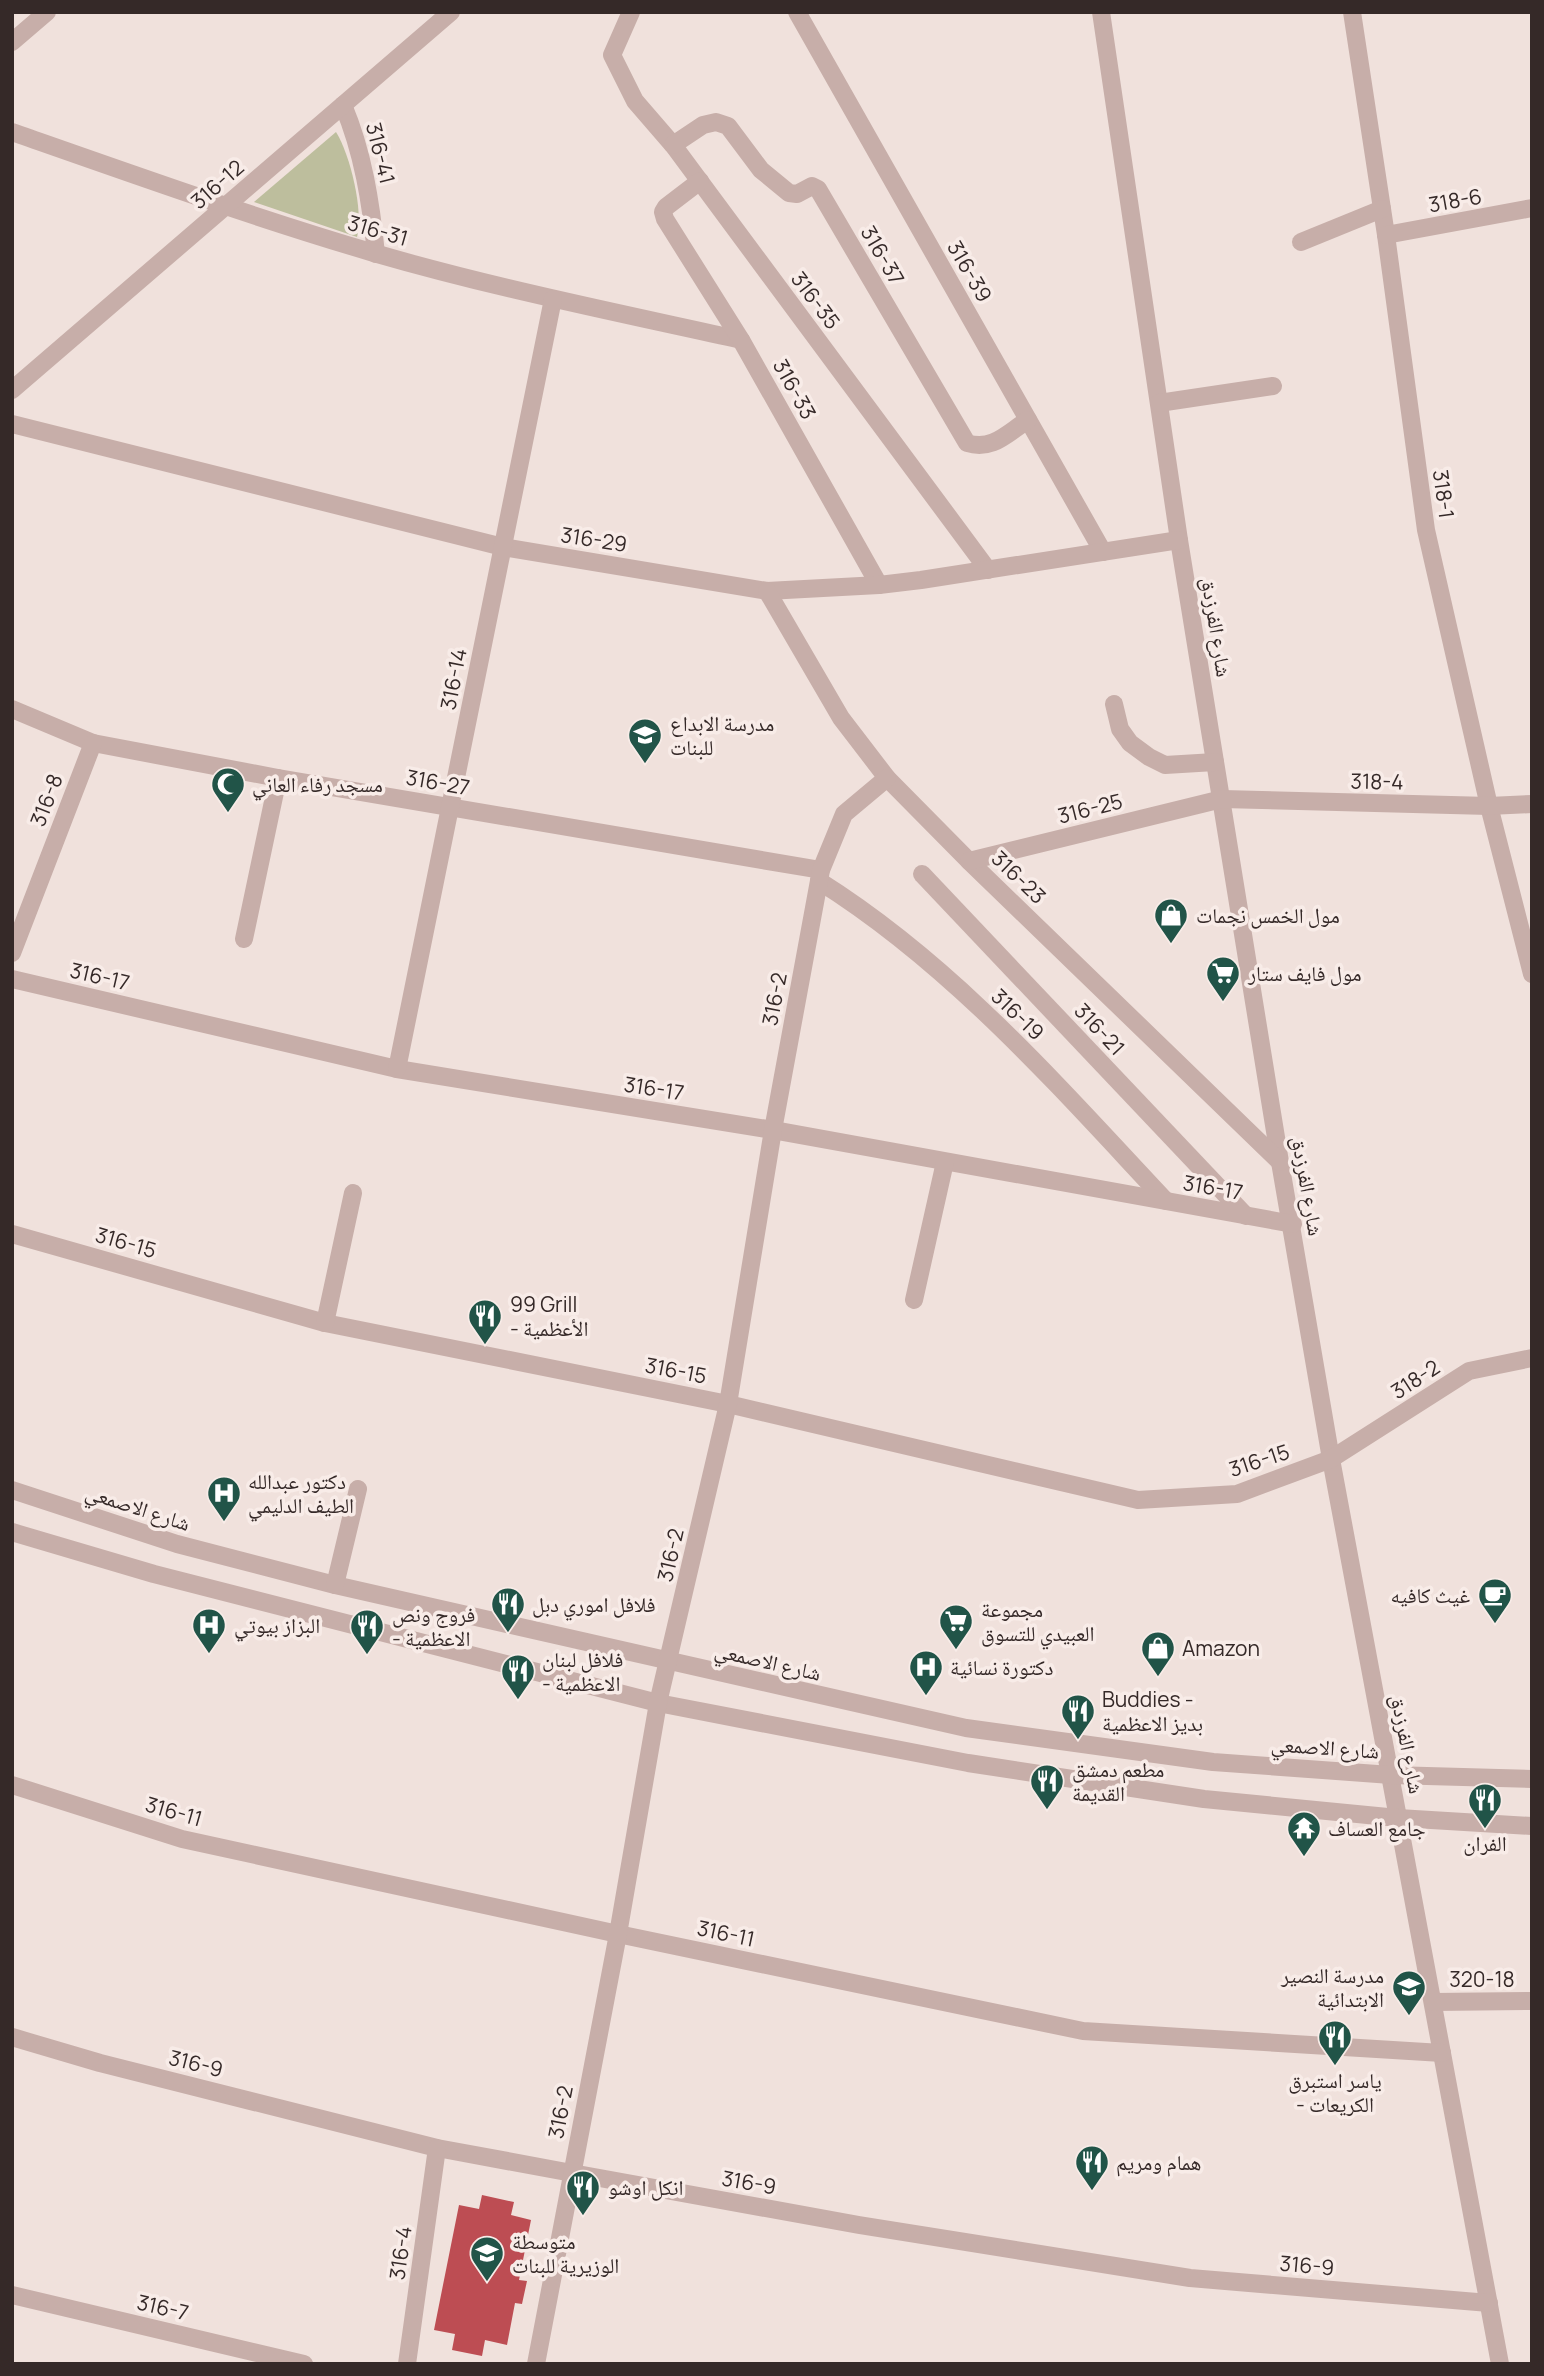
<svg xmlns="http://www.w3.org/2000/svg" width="1544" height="2376" viewBox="0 0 1544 2376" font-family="Manrope,'Noto Naskh Arabic',sans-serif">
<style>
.green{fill:#bdbe9d}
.building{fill:#bd4d53}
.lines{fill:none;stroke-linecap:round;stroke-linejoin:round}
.minor{stroke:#c7aea9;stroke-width:18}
.labels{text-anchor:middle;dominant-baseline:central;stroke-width:7;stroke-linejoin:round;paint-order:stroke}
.street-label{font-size:21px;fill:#352928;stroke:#f8ece8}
.poi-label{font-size:21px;fill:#352928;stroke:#f8ece8;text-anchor:start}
</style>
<rect width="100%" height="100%" fill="#f0e1dc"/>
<path class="green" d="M336,132c14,22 28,80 21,105l-103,-35z"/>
<polygon class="building" points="482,2195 514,2202 511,2215 531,2220 519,2280 527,2281 522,2304 515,2303 507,2345 485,2340 482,2356 452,2350 455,2334 434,2330 459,2205 479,2209"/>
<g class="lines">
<g class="minor">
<polyline points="631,12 612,55 635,101 673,145 988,570"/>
<polyline points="797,12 1103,552"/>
<polyline points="1101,12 1179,540 1280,1162 1331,1459 1500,2364"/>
<polyline points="1352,12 1386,235 1426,530 1489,806 1532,974"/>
<polyline points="12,42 47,12"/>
<path d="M343,105c20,47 28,98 33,149"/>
<path d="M12,132c120,42 240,85 362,121 121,35 245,60 367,87"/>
<path d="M673,145l30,-20 13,-3 12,4 33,44 28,23 8,1 15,-8 6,3 149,254c26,8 40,-10 61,-23"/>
<polyline points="700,181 666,207 663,212 665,219 741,340 879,585"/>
<polyline points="1386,235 1532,208"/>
<polyline points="1301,242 1382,209"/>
<polyline points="12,390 451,12"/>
<polyline points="1159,403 1273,386"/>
<polyline points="12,424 503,547 767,591 879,585 921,580 1179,540"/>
<polyline points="767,591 841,718 887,778 969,861 1280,1162"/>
<polyline points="1114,704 1120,729 1130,743 1149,757 1165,765 1215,762"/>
<polyline points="12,709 93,743 278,778 821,870"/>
<polyline points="969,861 1222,799 1489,806 1532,804"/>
<polyline points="922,874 1246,1216"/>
<path d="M819,881c134,84 240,206 347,320"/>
<polyline points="244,939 278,778"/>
<polyline points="12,953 93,743"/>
<polyline points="12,979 397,1069 773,1130 1293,1224"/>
<polyline points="397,1069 553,299"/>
<polyline points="12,1234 325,1323 728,1404 1138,1500 1237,1494 1331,1459 1469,1371 1532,1358"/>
<polyline points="914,1300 945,1162"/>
<polyline points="325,1323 353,1193"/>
<polyline points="12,1490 177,1544 335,1585 966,1728 1213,1762 1391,1775 1532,1779"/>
<polyline points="12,1532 154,1574 658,1703 968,1763 1204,1799 1398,1818 1532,1826"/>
<polyline points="335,1585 358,1489"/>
<polyline points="12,1785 182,1839 618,1934 1083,2031 1442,2053"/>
<polyline points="1433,2002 1532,2001"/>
<polyline points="12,2037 100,2063 437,2148 572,2173 859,2225 1190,2278 1489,2303"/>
<polyline points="12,2295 304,2364"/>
<polyline points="407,2364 437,2148"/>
<polyline points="536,2364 618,1934 658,1703 728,1404 773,1130 821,870 844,814 887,778"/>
</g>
</g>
<defs>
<g id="school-pin" transform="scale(1.75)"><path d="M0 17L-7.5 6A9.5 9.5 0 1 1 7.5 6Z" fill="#215448" stroke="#f8ece8"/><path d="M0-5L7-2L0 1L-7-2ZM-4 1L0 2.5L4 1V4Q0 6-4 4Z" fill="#fff"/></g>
<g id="mosque-pin" transform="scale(1.75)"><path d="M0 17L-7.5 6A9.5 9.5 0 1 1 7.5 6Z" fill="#215448" stroke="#f8ece8"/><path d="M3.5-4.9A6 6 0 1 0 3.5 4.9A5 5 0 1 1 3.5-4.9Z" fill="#fff"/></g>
<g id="shop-pin" transform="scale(1.75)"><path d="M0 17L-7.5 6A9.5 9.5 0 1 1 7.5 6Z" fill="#215448" stroke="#f8ece8"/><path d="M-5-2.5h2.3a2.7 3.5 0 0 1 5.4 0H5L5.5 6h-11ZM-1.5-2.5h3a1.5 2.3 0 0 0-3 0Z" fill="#fff"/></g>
<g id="supermarket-pin" transform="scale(1.75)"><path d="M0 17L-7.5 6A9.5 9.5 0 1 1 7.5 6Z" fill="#215448" stroke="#f8ece8"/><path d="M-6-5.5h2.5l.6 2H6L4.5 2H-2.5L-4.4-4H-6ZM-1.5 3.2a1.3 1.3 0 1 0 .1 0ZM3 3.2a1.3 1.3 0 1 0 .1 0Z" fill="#fff"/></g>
<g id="restaurant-pin" transform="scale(1.75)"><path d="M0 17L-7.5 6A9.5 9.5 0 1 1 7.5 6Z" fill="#215448" stroke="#f8ece8"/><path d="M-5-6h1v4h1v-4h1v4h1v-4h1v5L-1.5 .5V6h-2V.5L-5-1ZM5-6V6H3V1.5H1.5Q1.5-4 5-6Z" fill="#fff"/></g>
<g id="hospital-pin" transform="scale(1.75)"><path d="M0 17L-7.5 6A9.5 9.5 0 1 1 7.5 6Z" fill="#215448" stroke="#f8ece8"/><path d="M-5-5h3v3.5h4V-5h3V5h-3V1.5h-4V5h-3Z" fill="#fff"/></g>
<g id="cafe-pin" transform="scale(1.75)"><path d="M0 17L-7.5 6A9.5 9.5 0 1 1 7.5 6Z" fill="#215448" stroke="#f8ece8"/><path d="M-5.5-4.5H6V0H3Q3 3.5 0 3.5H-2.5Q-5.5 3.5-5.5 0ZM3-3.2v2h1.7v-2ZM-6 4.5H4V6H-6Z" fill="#fff"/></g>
<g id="temple-pin" transform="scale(1.75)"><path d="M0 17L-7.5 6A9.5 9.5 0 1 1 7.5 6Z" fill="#215448" stroke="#f8ece8"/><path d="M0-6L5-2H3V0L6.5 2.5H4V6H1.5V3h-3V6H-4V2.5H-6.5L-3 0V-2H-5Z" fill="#fff"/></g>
</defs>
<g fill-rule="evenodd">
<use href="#school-pin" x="645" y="735"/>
<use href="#mosque-pin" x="228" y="784"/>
<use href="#shop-pin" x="1171" y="915"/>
<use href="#supermarket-pin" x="1223" y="973"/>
<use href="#restaurant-pin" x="485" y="1316"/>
<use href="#hospital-pin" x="224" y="1493"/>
<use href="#cafe-pin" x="1495" y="1595"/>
<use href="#restaurant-pin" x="508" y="1604"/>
<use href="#supermarket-pin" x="956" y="1621"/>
<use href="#hospital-pin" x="209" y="1625"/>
<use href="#restaurant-pin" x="367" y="1626"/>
<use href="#shop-pin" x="1158" y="1648"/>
<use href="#hospital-pin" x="926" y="1667"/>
<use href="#restaurant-pin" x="518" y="1671"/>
<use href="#restaurant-pin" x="1078" y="1711"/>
<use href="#restaurant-pin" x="1047" y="1781"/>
<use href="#restaurant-pin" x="1485" y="1800"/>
<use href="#temple-pin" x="1304" y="1828"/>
<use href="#school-pin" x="1409" y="1987"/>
<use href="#restaurant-pin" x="1335" y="2037"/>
<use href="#restaurant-pin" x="1092" y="2162"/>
<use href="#restaurant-pin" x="583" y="2187"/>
<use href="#school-pin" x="487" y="2253"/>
</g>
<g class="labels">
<g class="street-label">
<text transform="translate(381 153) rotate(76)">316-41</text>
<text transform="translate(217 184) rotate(-41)">316-12</text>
<text transform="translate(1455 200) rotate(-10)">318-6</text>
<text transform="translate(378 230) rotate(16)">316-31</text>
<text transform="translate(883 255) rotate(60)">316-37</text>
<text transform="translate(970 271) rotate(60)">316-39</text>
<text transform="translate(816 300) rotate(53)">316-35</text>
<text transform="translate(795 389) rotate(61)">316-33</text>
<text transform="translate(1444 494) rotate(82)">318-1</text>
<text transform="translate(594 539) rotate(9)">316-29</text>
<text transform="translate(1217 627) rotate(81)">شارع الفرزدق</text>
<text transform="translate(453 679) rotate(-79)">316-14</text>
<text transform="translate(1377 781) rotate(1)">318-4</text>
<text transform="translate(438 782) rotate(10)">316-27</text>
<text transform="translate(46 800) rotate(-69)">316-8</text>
<text transform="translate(1090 808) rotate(-14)">316-25</text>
<text transform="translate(1019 877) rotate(44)">316-23</text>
<text transform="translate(100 976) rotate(13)">316-17</text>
<text transform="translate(774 999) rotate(-79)">316-2</text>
<text transform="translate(1018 1014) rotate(44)">316-19</text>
<text transform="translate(1100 1029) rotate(47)">316-21</text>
<text transform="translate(654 1088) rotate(9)">316-17</text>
<text transform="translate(1308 1186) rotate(80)">شارع الفرزدق</text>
<text transform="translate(1213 1187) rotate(10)">316-17</text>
<text transform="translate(126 1242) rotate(16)">316-15</text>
<text transform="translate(676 1370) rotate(11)">316-15</text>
<text transform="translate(1415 1379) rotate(-33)">318-2</text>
<text transform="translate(1259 1460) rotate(-18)">316-15</text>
<text transform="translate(138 1507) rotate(18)">شارع الاصمعي</text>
<text transform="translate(670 1555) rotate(-77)">316-2</text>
<text transform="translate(768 1661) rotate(13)">شارع الاصمعي</text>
<text transform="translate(1408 1744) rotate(79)">شارع الفرزدق</text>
<text transform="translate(1325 1747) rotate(4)">شارع الاصمعي</text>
<text transform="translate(174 1811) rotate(16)">316-11</text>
<text transform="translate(726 1933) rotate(12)">316-11</text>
<text x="1482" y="1979">320-18</text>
<text transform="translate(196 2063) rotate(14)">316-9</text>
<text transform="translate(560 2112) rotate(-79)">316-2</text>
<text transform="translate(749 2182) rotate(10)">316-9</text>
<text transform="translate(400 2253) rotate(-82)">316-4</text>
<text transform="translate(1307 2265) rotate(5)">316-9</text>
<text transform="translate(163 2307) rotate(13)">316-7</text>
</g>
<g class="poi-label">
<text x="670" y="723">مدرسة الابداع<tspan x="670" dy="24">للبنات</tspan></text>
<text x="252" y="784">مسجد رفاء العاني</text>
<text x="1196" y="915">مول الخمس نجمات</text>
<text x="1248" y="973">مول فايف ستار</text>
<text x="510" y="1304">99 Grill<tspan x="510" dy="24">- الأعظمية</tspan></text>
<text x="248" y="1481">دكتور عبدالله<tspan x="248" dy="24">الطيف الدليمي</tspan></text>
<text x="1470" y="1595" text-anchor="end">غيث كافيه</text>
<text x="532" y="1604">فلافل اموري دبل</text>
<text x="981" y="1609">مجموعة<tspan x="981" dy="24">العبيدي للتسوق</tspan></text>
<text x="392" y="1614">فروج ونص<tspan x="392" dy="24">- الاعظمية</tspan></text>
<text x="234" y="1625">البزاز بيوتي</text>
<text x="1182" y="1648">Amazon</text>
<text x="542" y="1659">فلافل لبنان<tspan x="542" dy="24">- الاعظمية</tspan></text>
<text x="950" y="1667">دكتورة نسائية</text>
<text x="1102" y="1699">Buddies -<tspan x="1102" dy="24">بديز الاعظمية</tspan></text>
<text x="1072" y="1769">مطعم دمشق<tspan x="1072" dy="24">القديمة</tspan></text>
<text x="1328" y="1828">جامع العساف</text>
<text x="1485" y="1843" text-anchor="middle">الفران</text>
<text x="1384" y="1975" text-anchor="end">مدرسة النصير<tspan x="1384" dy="24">الابتدائية</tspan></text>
<text x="1335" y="2080" text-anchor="middle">ياسر استبرق<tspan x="1335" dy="24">- الكريعات</tspan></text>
<text x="1116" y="2162">همام ومريم</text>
<text x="608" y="2187">انكل اوشو</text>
<text x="512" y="2241">متوسطة<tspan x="512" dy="24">الوزيرية للبنات</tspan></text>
</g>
</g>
<rect width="1544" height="2376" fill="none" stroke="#352928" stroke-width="28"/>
</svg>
